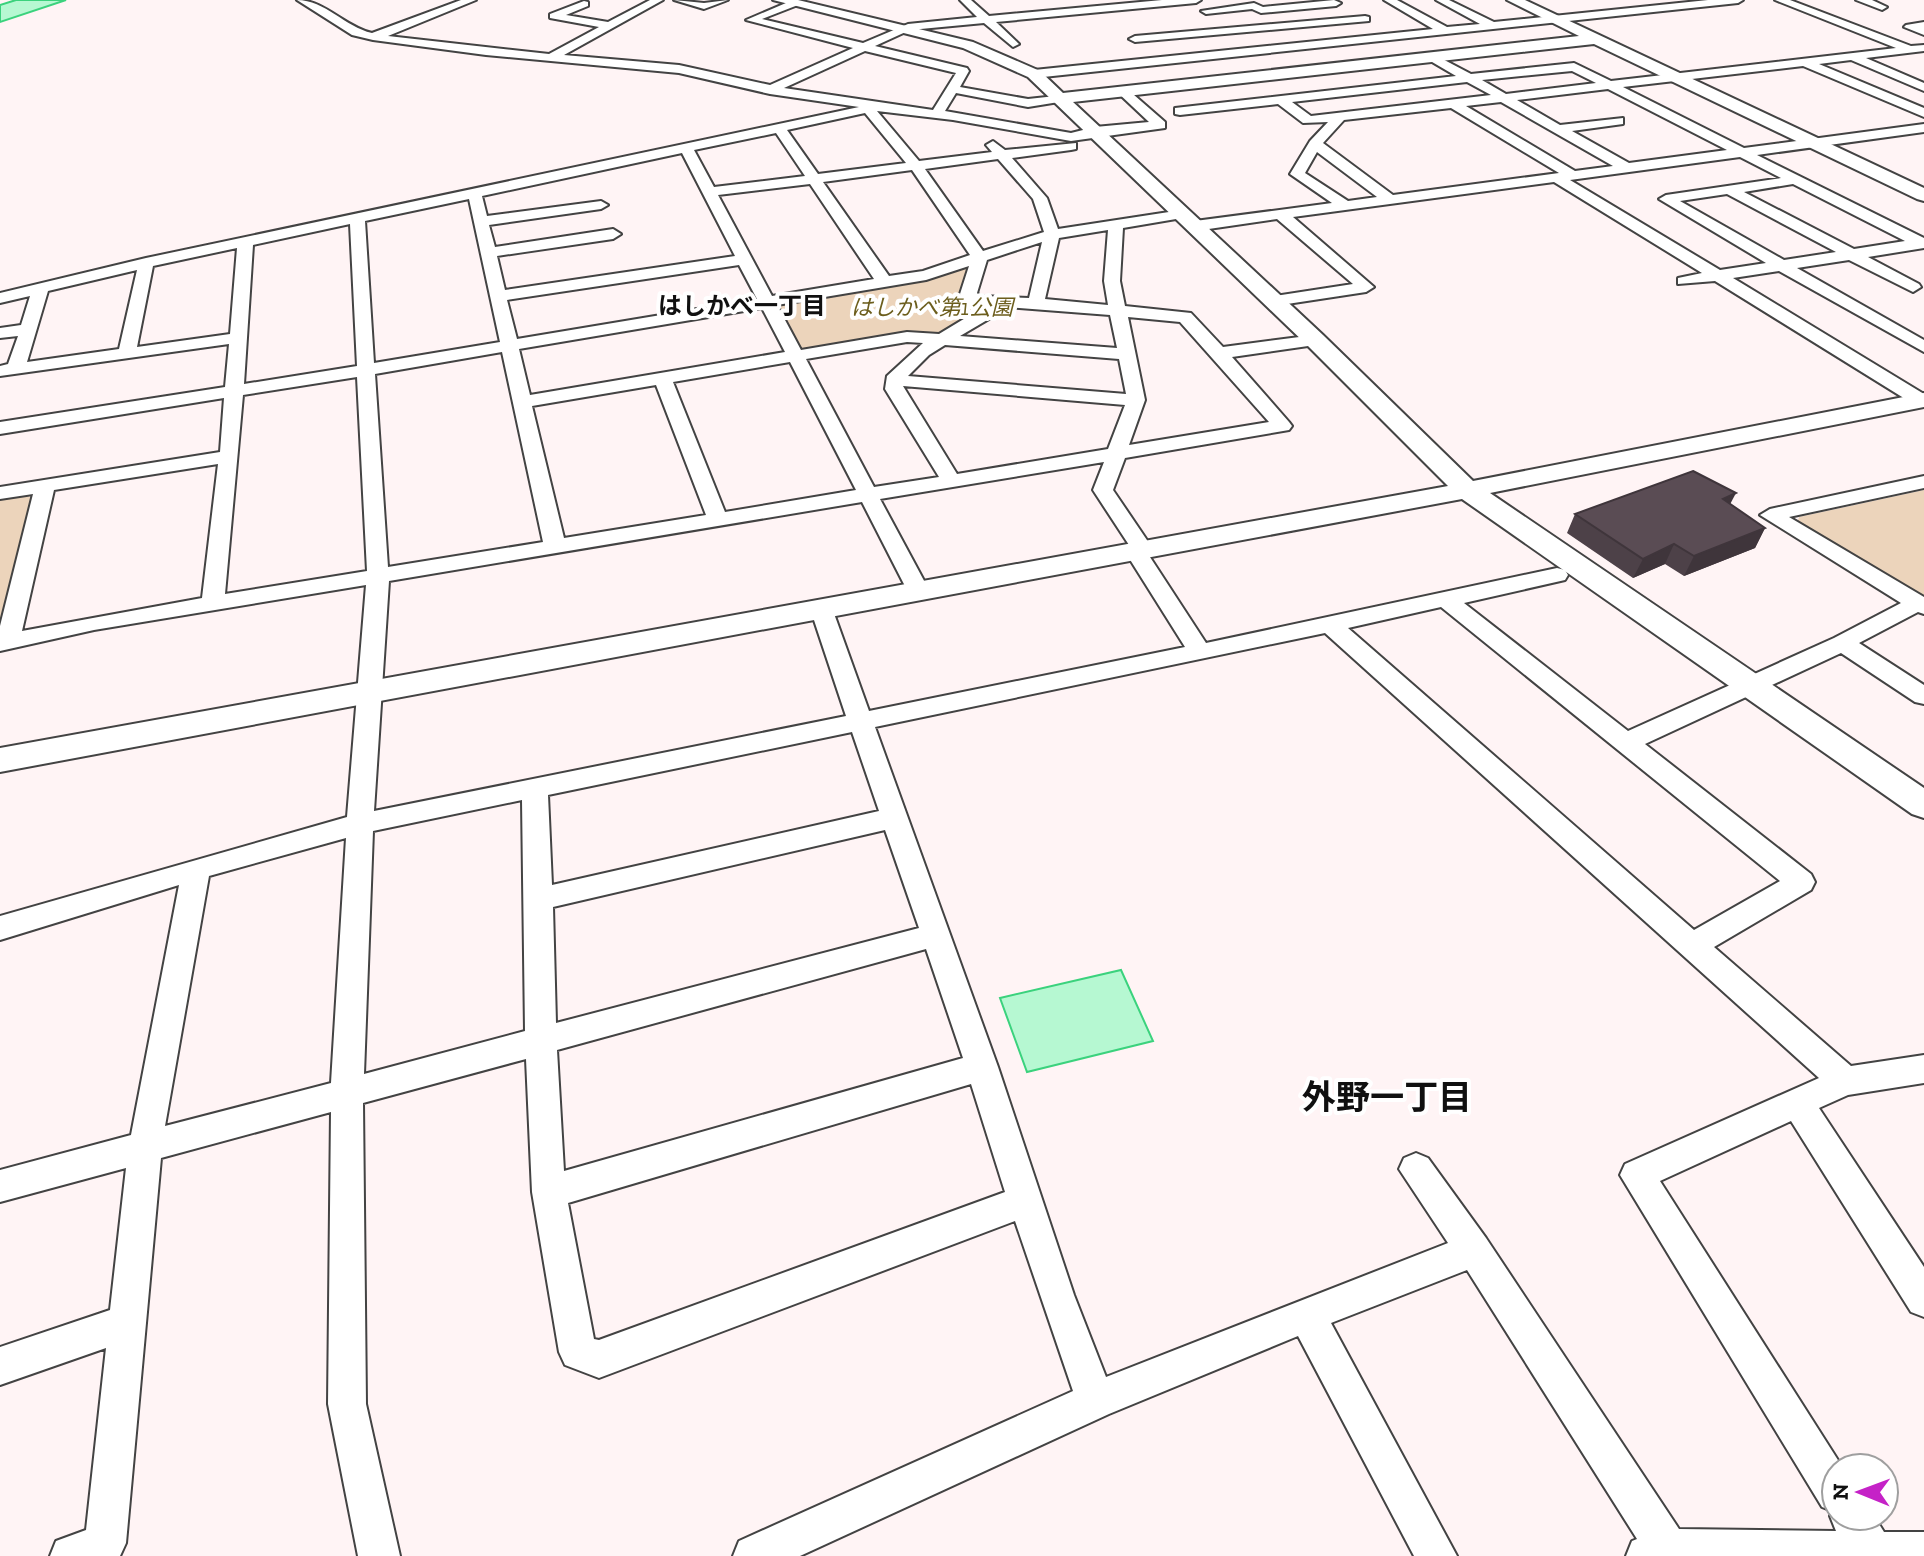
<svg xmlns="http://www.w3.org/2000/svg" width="1924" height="1556" viewBox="0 0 1924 1556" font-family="'Zilla Slab','Noto Sans JP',serif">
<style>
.green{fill:#ecd4bb}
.water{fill:#b6f8d2;stroke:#3bd27d;stroke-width:2}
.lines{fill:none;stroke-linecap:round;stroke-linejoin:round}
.minor-casing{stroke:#434343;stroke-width:4}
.tertiary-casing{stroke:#434343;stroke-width:4}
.minor{fill:#fff;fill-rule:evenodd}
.tertiary{fill:#fff;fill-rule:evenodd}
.wall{fill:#4d4148}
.shaded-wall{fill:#3f353b}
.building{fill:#5a4c54;stroke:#3f353b;stroke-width:2}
.labels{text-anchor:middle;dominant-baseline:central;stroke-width:8;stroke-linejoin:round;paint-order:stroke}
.far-park-label{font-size:22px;font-style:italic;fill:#6c5e1d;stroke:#fff}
.far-neighbourhood-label{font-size:24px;font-weight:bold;fill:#101010;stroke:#fff}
.near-neighbourhood-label{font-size:34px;font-weight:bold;fill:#101010;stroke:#fff}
</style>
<rect width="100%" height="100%" fill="#fff4f5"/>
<g class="green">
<polygon points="966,267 969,269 958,296 981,312 943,334 805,350 799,348 777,306 780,303 940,276"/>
<polygon points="1924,490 1924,599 1797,523 1799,517"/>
<polygon points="17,495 32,497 0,632 0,498"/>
</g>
<g class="water">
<polygon points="16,0 66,0 0,22 0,5"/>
<polygon points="1121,970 1153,1041 1027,1072 1000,998"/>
</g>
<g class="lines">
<g class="minor-casing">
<g id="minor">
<path d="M297,0c28,0 48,27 75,33l89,-33h15l-88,36 161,18 50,-27 -49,-9v-4l34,-13 4,1v4l-22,9 42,7 42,-22h13l-99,55 115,10 91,20 83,-37 -107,-28 47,-20 5,1v4l-36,14 101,24 45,-19 69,-7 -17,-17h11l18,16 173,-16h39l-5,3 -200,19 23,22 -6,3 -29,-24 -74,7 -35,16 92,22 2,3 -9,16 68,12 37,-4v6l-37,6 -72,-14 -11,18 126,22 24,-6 54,-5 -33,-31 10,-3 39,34v6l-94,13 -118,-21 -76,-9 42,50 73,-9 -6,-7 7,-4 12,9 71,-7v6l-5,1 -59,8 35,40 11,31 124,-19 7,4 -7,4 -59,10 -3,53 5,25 66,7 32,34 92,-12 9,5 -9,5 -83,12 57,65 3,4 -3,4 -164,28 -12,32 40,59 -5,5 58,89 351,-75 8,2 3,5 -3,5 -101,23 164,128 206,-93 67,-35 -141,-88 10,-6 154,-33v12l-135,29 135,80v17l-6,-2 -59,31 65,42v19l-9,-2 -74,-49 -196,91 166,130 4,8 -4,8 -97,57 137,119 73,-11v28l-76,12 -29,13 105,159v50l-13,-5 -120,-191 -131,60 183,287h-7v48h38l10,16h40v24h-298l6,-15 5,-2 -170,-269 -136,53 126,233h-43l-116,-220 -189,78 -309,142h-67l6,-15 334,-150 -58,-170 -416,157 -34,-13 -6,-13 -27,-160 -6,-133 -163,44 3,301 34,152h-42l-30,-152 3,-292 -170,46 -35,385 -6,13h-70l6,-15 30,-11 20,-182 -106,37v-38l110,-37 16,-142 -126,34v-32l131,-35 48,-250 -179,55v-24l347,-99 19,-232 -272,45 -94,21v-25l33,-132 -33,5v-12l220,-35 4,-54 -224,36v-12l225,-35 4,-43 -229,32v-10l8,-2 10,-28 -18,2v-10l21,-3 9,-29 -30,7v-10l146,-35 713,-151 -89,-13 -91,-21 -193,-18 -113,-15 -21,-5zM865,51l91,22 -23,37 -149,-22zM865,113l41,50 -88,11 -31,-44zM776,133l29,43 -91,11 -20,-37zM682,153l53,103 -230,34 -8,-34 116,-17 8,-5 -8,-5 -118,18 -6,-22 112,-16 7,-4 -7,-4 -114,15 -5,-20zM998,159l35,40 11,33 -61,19 -58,-82zM912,170l58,85 -47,16 -34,5 -66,-94zM810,184l64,95 -102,17 -54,-101zM469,199l31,143 -126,21 -9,-142zM350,224l7,142 -113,18 9,-139zM1108,230l-4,51 4,24 -63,-6 14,-61zM1042,242l-13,56 -49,-2 -3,-3 10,-33zM237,248l-7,86 -93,13 16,-81zM739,265l18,34 -240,40 -10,-39zM969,266l-9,28 17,17 -38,23 -32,-2 -106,18 -24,-45 149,-25zM137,270l-18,79 -92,13 21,-71zM992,306l118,9 7,33 -157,-12 34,-20 2,-4zM762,308l23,44 -255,43 -11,-46zM1128,317l52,5 89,100 -140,23 16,-45zM907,342l16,1 -36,33 -2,13 54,88 -65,10 -68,-128zM945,345l174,14 7,35 -218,-18 21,-21zM502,352l41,190 -155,25 -13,-193zM790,362l66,128 -131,22 -52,-130zM357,377l10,194 -142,23 18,-199zM656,385l50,130 -142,23 -32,-132zM903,386l222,19 -17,44 -151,25zM1104,462l-11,28 36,55 -5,5 61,97 -316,64 -37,-103 -3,-5h-16l-3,5 36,108 -472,95 15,-230 473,-79 45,88 3,5h16l3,-5 -49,-91zM218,464l-16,134 -180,33 32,-141zM1441,607l339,274 -86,49 -346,-302zM1325,633l494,445 -194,86 -5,11 202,332 10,4 -2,5 6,15 -157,-2 -193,-291 -58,-80 -12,-5 -12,5 -5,11 49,74 -342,134 -32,-82 -76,-228 -123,-340zM852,732l27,79 -327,74 -4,-90zM522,800l3,231 -161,43 9,-243zM885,830l34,98 -363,95 -3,-116zM346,838l-15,245 -166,43 44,-250zM926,949l37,109 -399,113 -7,-121zM971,1084l34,108 -406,148 -5,-1 -26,-136z"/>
<polygon points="674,0 704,3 728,0 704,9"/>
<polygon points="1334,0 1341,3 1336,6 1261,13 1252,9 1206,14 1201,11 1254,3 1263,7"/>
<polygon points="1384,0 1397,0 1447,27 1480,24 1436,0 1449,0 1494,22 1708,0 1743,0 1738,3 1034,78 1028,74 1034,70 1433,29"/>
<path d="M1775,0h15l121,46 13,-1v6l-58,7 58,25v8l-73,-31 -32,4 105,44v9l-121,-51 -180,21 121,61 180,-24v8l-167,23 167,83v10l-56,9 51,27 2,3 -8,5 -64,-32 -52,8 127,72v12l-145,-81 -46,7 191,116v12l-9,-1 -200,-124 -37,3v-6l24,-5 -148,-91 -261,35 81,70 -8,5 -92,14 -8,-5 2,-4 85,-13 -76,-65 -82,12 -8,-5 8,-5 137,-18 -42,-29 20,-33 18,-19 -25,1 -25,-19 -98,11 -5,-1v-6l281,-32 -29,-17 -2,-2 6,-4 40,21 103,-11 37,18 285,-33zM1572,71l24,12 -90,11 -24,-14zM1467,82l24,13 -180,21 -19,-14zM1608,89l119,61 -98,13 -57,-32 51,-7v-6l-63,7 -43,-25zM1501,102l112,64 -38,5 -109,-65zM1451,108l108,65 -166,22 -70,-52 21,-23zM1317,152l60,45 -29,4 -43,-28zM1740,157l41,21 -115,17 -7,4 107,64 -46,7 -150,-90zM1793,184l112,57 -51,8 -110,-57zM1727,194l109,58 -52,8 -104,-59z"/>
<polygon points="1856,0 1872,0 1887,7 1882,10"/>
<polygon points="1365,16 1369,17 1369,21 1135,42 1129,39 1135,36"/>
<polygon points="1924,22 1924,35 1904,27 1906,25"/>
</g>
</g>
<g class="tertiary-casing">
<polygon id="tertiary" points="773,0 798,0 973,42 1040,71 1063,93 1579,36 1507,0 1525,0 1924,188 1924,201 1917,199 1594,44 1073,102 1323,335 1473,481 1924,393 1924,407 1490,493 1924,788 1924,818 1912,814 1462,499 0,772 0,748 1448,486 1307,345 1028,77 963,48"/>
</g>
<use href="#minor" class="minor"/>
<use href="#tertiary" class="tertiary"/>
</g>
<polygon class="wall" points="1730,504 1765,528 1755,548 1684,576 1665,564 1633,578 1567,533 1575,514"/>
<g class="shaded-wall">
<polygon points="1736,493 1726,512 1723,499"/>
<polygon points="1765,528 1755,548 1684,576 1694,556"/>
<polygon points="1674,544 1665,564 1633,578 1643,559"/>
</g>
<polygon class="building" points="1693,471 1736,493 1723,499 1765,528 1694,556 1674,544 1643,559 1575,514"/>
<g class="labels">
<g class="far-park-label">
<text x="932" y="307">はしかべ第1公園</text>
</g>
<g class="far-neighbourhood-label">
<text x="742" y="305">はしかべ一丁目</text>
</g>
<g class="near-neighbourhood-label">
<text x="1387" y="1097">外野一丁目</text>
</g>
</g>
<g transform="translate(1860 1492) rotate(271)"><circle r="38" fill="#ffffff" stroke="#9f9f9f" stroke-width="2"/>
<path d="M0-6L14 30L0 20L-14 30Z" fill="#c522c7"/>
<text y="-12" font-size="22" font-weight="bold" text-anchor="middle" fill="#101010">N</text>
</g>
</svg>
